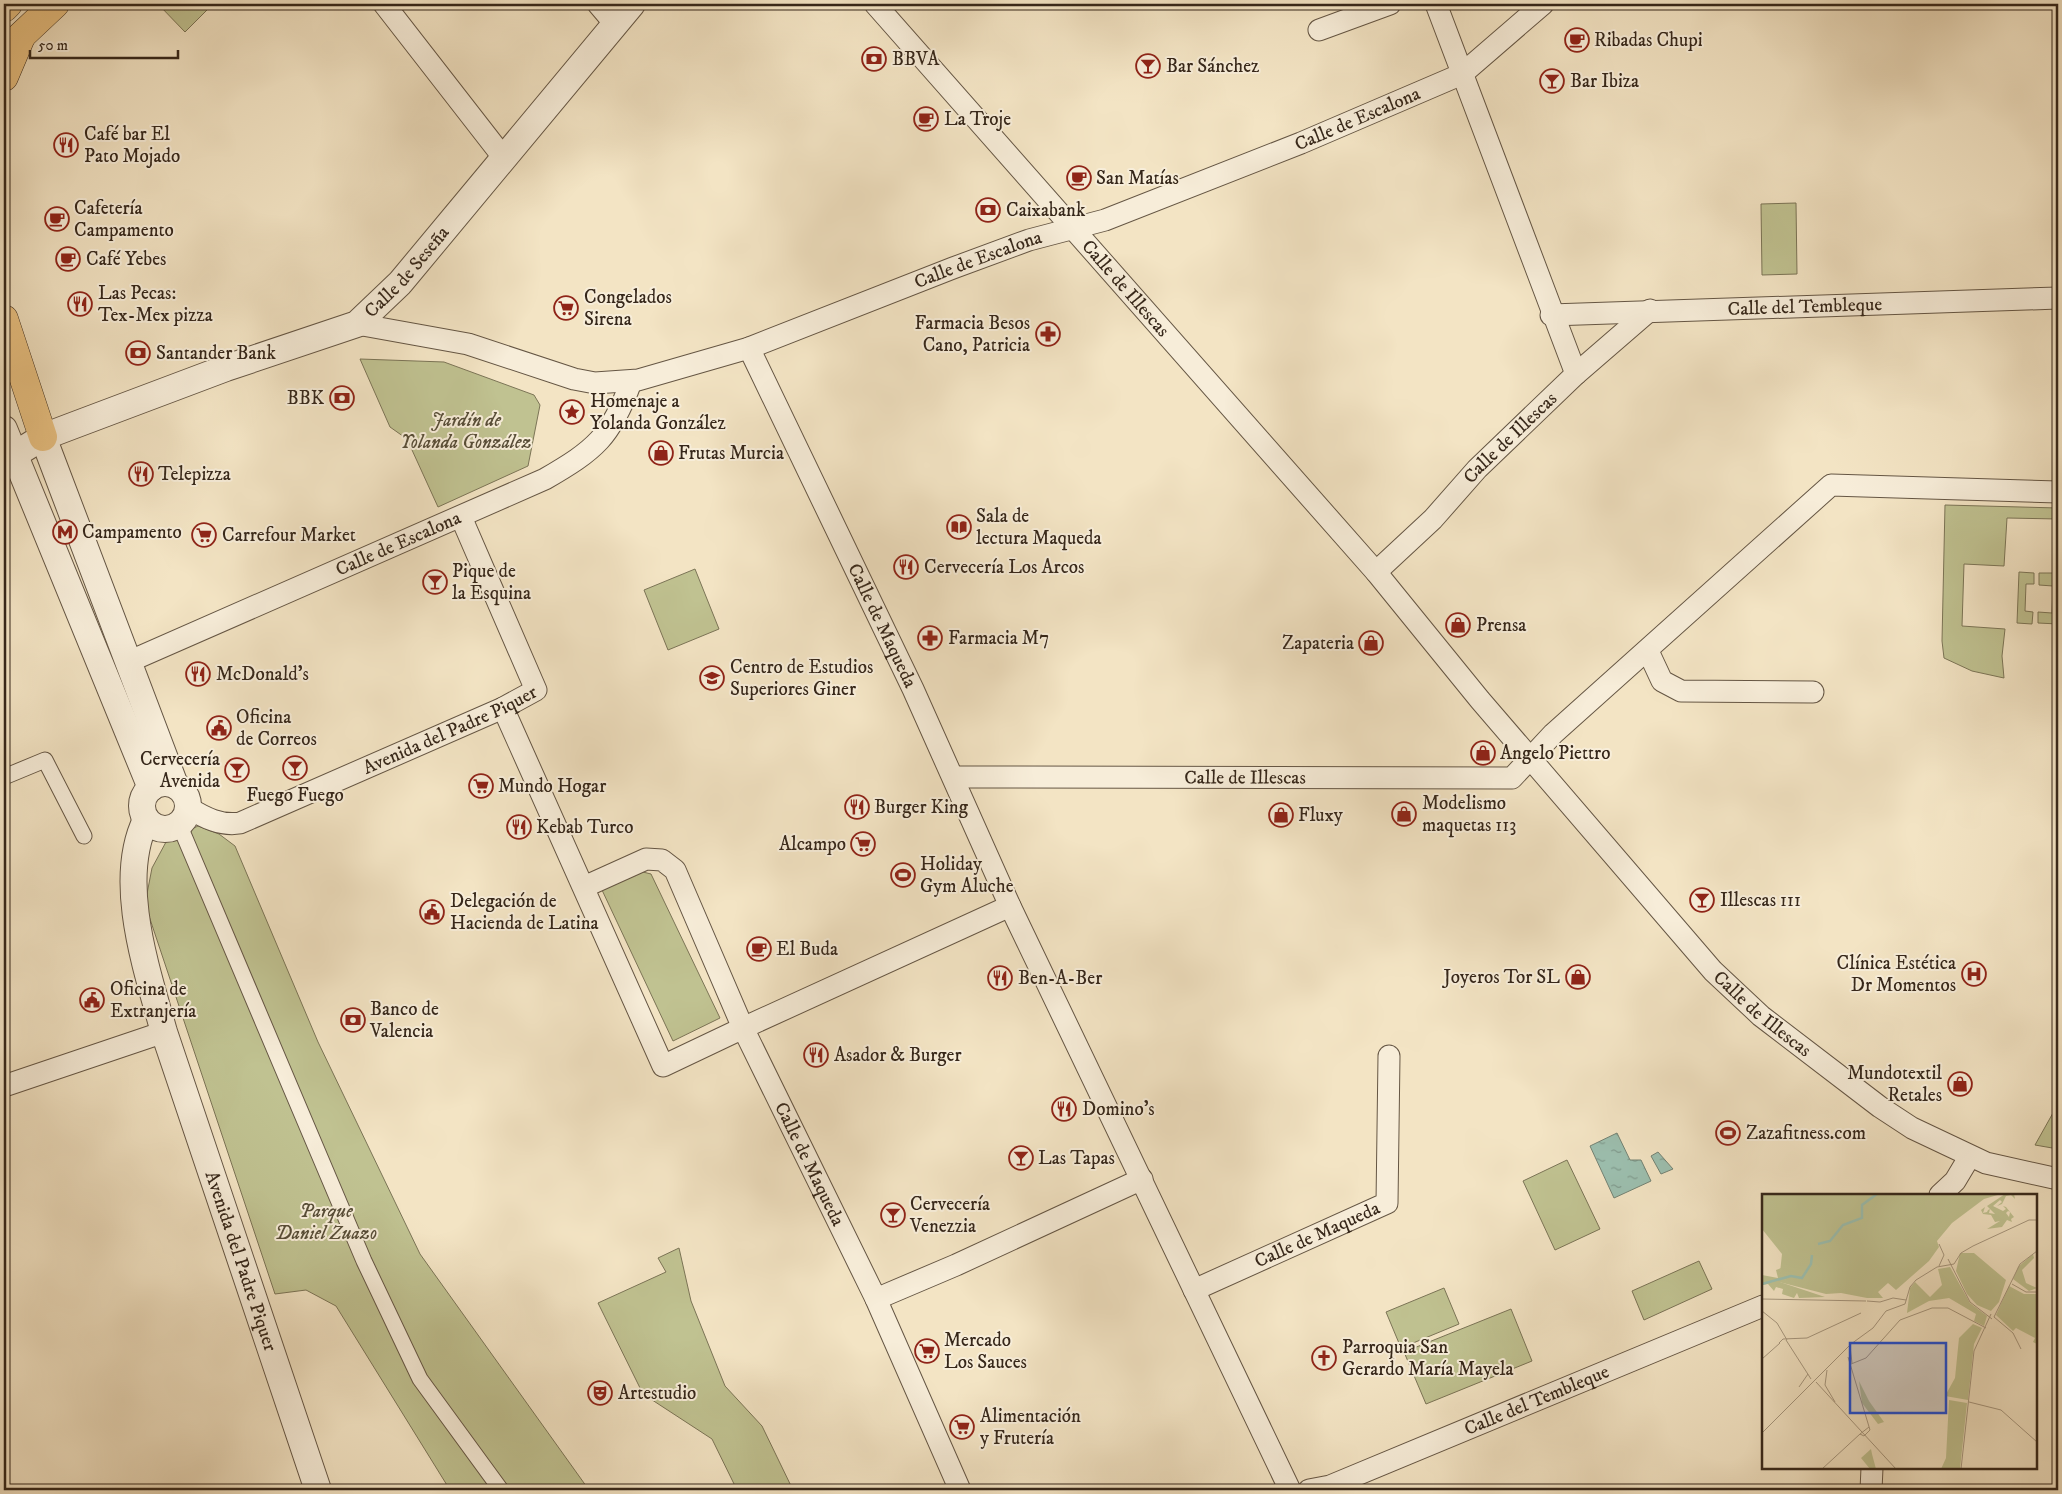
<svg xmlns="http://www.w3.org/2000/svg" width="2062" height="1494" viewBox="0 0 2062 1494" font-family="'IM FELL DW Pica',serif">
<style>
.green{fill:#c0c291;stroke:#7b7456}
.water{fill:url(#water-ripples);stroke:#738273}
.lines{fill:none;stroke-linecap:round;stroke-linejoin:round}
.pedestrian-casing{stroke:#655644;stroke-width:17}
.minor-casing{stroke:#655644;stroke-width:23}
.tertiary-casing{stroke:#655644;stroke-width:28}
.motorway-casing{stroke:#36271a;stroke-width:29}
.pedestrian{stroke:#f7edd9;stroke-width:15}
.minor{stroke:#f7edd9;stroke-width:21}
.tertiary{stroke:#f7edd9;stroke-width:26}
.motorway{stroke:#eac282;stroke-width:28}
.labels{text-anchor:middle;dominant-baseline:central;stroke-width:4;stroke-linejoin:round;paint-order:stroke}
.poi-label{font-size:19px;fill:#36271a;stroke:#f7edd9;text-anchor:start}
.street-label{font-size:19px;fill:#36271a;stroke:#f7edd9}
.park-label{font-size:19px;font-style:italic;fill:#584e38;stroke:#f7edd9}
.inset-river{fill:none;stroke:#9cbfaf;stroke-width:2.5}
.inset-road{fill:none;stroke:#a79880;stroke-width:1}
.view{fill:#1d4ed8;fill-opacity:0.15;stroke:#1d4ed8;stroke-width:2.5}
.inset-edge{fill:none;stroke:#36271a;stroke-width:2.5}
</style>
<defs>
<pattern id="water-ripples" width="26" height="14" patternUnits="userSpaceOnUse" patternTransform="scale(1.25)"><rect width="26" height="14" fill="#9cbfaf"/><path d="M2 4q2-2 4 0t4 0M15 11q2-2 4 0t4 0" fill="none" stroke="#809b8e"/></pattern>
</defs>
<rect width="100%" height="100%" fill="#f3e4c4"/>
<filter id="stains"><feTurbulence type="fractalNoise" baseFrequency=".004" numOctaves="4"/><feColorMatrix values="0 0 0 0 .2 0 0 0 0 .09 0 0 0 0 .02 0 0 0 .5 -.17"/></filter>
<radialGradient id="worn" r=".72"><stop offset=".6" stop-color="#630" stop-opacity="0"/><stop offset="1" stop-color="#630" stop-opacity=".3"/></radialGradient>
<g class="green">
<polygon points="158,4 213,4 185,32"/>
<polygon points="1796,203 1797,274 1762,275 1761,204"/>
<polygon points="360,359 444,362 534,395 540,405 528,466 438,507 407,439 390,427"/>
<polygon points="1945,505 2058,508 2058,519 2007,518 2004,566 1964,564 1962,626 2005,629 2002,656 2004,678 1972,671 1944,658 1942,641"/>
<polygon points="695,569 719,629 668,650 644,590"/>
<polygon points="2019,572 2034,573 2034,584 2026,584 2025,611 2033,612 2032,624 2017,623"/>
<polygon points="2039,573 2058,573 2058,624 2038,623 2038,612 2052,613 2053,586 2039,585"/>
<polygon points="198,826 219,834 235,846 318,1042 420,1254 589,1490 450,1490 336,1306 306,1290 275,1294 145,904 152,868 166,842"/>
<polygon points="639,871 651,874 720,1018 673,1041 602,890"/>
<polygon points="2058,1104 2058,1149 2035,1145"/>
<polygon points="1567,1160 1600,1229 1555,1250 1523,1181"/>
<polygon points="679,1248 691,1301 725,1386 762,1426 793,1490 737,1490 712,1439 643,1394 598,1303 666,1272 658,1258"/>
<polygon points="1699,1261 1712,1289 1644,1320 1632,1291"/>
<polygon points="1444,1288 1459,1324 1401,1348 1386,1312"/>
<polygon points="1511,1309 1532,1361 1426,1404 1404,1352"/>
</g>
<g class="water">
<polygon points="1617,1133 1630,1160 1641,1160 1651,1181 1614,1198 1590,1146"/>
<polygon points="1658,1152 1673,1169 1661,1174 1651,1156"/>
</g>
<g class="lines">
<g class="pedestrian-casing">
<g id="pedestrian">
<polyline points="4,777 45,760 84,836"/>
<polyline points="179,824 364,1261 420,1379 501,1490"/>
</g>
</g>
<g class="minor-casing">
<g id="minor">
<polyline points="384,4 503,157"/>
<polyline points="598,4 615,24"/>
<path id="s1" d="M875,4l501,568 104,128 233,271 48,45 119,91 32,21 74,35 72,16"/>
<polyline points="1436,4 1576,374"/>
<polyline points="1319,30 1390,4"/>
<path id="s2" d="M1551,315l507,-17"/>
<path id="s3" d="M357,324l111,20 106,35 21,4 43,-3 111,-32 204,-80 76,-28 76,-20 196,-77 161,-69 81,-70"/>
<path id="s4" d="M749,348l164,341 97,217 280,584"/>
<path id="s5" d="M1376,572l57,-53 44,-50 99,-95 74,-64"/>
<polyline points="1648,651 1662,681 1681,691 1813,692"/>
<path id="s6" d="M128,662l417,-183c50,-29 66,-42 86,-97"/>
<polyline points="503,708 663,1066 743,1028 675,870 662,860 646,859 584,887"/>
<path id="s7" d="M953,777l559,1 41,-44 278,-249 227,7"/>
<path id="s8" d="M189,808c16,10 32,18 51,15l263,-115 33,-18 -75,-173"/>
<path id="s9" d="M1010,906l-267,122 133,271 80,-34 186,-86"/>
<polyline points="4,1086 164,1032"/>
<polyline points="1940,1195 1955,1181 1970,1156"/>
<path id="s10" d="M1194,1290l193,-87 2,-147"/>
<polyline points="876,1299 960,1490"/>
<path id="s11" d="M1309,1490l21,-4 433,-180"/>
<polyline points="1871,1490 1872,1468"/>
</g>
</g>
<g class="tertiary-casing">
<g id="tertiary">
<polyline points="4,429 151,788"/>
<polyline points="43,437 175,785"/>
<path id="s12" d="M14,455l29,-18 29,-11 154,-58 131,-44 43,-41 232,-279"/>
<circle cx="165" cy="806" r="23"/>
<path id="s13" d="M146,820c-30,61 1,150 18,212l154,458"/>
</g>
</g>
<g class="motorway-casing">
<g id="motorway">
<polyline points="4,8 8,4"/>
<polyline points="4,52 55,4"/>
<polyline points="4,77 21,37"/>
<polyline points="4,319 43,437"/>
</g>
</g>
<use href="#pedestrian" class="pedestrian"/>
<use href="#minor" class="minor"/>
<use href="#tertiary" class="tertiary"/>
<use href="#motorway" class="motorway"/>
</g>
<defs>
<g id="cafe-ring" transform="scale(1.25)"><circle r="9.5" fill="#f7edd9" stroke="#8f2418" stroke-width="1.5"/><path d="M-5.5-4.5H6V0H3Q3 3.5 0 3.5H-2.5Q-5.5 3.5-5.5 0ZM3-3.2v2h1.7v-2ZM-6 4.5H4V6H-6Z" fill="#8f2418"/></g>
<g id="bank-ring" transform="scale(1.25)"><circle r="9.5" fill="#f7edd9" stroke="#8f2418" stroke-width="1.5"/><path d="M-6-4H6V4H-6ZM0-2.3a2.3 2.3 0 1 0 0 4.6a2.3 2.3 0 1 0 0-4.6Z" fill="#8f2418"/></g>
<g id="bar-ring" transform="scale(1.25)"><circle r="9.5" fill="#f7edd9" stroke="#8f2418" stroke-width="1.5"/><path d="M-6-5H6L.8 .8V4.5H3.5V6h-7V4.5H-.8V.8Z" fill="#8f2418"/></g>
<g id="restaurant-ring" transform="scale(1.25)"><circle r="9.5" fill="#f7edd9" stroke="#8f2418" stroke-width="1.5"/><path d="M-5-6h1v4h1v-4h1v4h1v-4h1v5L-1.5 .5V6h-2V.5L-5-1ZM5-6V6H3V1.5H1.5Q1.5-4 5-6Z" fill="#8f2418"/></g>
<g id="supermarket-ring" transform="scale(1.25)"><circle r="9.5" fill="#f7edd9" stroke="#8f2418" stroke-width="1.5"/><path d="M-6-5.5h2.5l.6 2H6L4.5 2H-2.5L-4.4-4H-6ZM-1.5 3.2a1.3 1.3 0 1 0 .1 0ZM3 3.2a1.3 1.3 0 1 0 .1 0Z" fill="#8f2418"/></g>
<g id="pharmacy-ring" transform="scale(1.25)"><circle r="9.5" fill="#f7edd9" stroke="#8f2418" stroke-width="1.5"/><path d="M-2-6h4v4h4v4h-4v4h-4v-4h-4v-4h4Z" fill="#8f2418"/></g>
<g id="sight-ring" transform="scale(1.25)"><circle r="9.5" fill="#f7edd9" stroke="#8f2418" stroke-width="1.5"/><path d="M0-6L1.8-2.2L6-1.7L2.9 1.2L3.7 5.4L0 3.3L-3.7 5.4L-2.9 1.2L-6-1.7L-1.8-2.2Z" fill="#8f2418"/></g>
<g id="shop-ring" transform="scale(1.25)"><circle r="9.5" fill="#f7edd9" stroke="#8f2418" stroke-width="1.5"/><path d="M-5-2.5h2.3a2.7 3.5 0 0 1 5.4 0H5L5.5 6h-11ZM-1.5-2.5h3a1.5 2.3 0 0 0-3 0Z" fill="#8f2418"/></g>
<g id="library-ring" transform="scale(1.25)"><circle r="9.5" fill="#f7edd9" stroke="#8f2418" stroke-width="1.5"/><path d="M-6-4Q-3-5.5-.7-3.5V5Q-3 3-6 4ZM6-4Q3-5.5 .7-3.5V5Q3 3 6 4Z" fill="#8f2418"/></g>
<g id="metro-ring" transform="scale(1.25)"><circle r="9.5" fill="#f7edd9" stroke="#8f2418" stroke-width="1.5"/><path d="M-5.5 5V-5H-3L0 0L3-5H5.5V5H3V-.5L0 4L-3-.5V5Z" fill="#8f2418"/></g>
<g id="school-ring" transform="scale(1.25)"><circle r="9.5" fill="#f7edd9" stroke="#8f2418" stroke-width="1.5"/><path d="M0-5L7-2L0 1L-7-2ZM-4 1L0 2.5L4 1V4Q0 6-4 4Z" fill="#8f2418"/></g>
<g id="civic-ring" transform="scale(1.25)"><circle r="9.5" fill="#f7edd9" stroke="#8f2418" stroke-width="1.5"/><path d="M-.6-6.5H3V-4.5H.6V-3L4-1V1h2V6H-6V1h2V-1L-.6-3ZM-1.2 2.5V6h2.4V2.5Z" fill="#8f2418"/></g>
<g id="stadium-ring" transform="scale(1.25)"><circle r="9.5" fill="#f7edd9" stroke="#8f2418" stroke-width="1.5"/><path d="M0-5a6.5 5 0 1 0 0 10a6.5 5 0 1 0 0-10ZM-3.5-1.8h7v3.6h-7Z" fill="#8f2418"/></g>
<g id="hospital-ring" transform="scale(1.25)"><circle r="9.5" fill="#f7edd9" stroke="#8f2418" stroke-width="1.5"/><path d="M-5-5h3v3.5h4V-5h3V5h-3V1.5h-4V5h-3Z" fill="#8f2418"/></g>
<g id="church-ring" transform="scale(1.25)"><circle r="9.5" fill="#f7edd9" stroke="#8f2418" stroke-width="1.5"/><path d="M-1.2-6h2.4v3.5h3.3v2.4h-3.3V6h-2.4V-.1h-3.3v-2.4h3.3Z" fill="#8f2418"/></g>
<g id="theatre-ring" transform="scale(1.25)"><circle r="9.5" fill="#f7edd9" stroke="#8f2418" stroke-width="1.5"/><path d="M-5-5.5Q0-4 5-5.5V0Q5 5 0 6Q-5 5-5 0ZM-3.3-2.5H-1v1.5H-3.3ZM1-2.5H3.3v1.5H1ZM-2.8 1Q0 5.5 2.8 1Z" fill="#8f2418"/></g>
</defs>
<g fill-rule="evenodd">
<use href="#cafe-ring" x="1577" y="40"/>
<use href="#bank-ring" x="874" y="59"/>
<use href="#bar-ring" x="1148" y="66"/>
<use href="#bar-ring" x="1552" y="81"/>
<use href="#cafe-ring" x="926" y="119"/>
<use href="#restaurant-ring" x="66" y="145"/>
<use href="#cafe-ring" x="1079" y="178"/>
<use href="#bank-ring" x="988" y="210"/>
<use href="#cafe-ring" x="57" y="219"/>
<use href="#cafe-ring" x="68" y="259"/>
<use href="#restaurant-ring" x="80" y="304"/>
<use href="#supermarket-ring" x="566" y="308"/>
<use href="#pharmacy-ring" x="1048" y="334"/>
<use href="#bank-ring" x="138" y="353"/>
<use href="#bank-ring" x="342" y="398"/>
<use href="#sight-ring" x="572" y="412"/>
<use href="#shop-ring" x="661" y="453"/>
<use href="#restaurant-ring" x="141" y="474"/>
<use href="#library-ring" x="959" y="527"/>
<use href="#metro-ring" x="65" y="532"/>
<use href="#supermarket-ring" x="204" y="535"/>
<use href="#restaurant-ring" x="906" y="567"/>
<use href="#bar-ring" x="435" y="582"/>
<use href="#shop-ring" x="1458" y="625"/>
<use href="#pharmacy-ring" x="930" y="638"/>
<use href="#shop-ring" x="1371" y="643"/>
<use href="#restaurant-ring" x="198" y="674"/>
<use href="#school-ring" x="712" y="678"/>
<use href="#civic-ring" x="219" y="728"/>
<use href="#shop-ring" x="1483" y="753"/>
<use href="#bar-ring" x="295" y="768"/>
<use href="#bar-ring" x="237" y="770"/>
<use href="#supermarket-ring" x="481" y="786"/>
<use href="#restaurant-ring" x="857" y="807"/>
<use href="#shop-ring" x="1404" y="814"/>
<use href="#shop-ring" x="1281" y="815"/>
<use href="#restaurant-ring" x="519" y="827"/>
<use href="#supermarket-ring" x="863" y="844"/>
<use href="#stadium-ring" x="903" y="875"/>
<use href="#bar-ring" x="1702" y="900"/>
<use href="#civic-ring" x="432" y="912"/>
<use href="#cafe-ring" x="759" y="949"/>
<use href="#hospital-ring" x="1974" y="974"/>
<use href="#shop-ring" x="1578" y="977"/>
<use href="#restaurant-ring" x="1000" y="978"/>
<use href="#civic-ring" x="92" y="1000"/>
<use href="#bank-ring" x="353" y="1020"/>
<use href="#restaurant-ring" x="816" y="1055"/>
<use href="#shop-ring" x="1960" y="1084"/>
<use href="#restaurant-ring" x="1064" y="1109"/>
<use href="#stadium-ring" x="1728" y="1133"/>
<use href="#bar-ring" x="1021" y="1158"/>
<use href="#bar-ring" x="893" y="1215"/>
<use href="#supermarket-ring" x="927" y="1351"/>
<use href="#church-ring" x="1324" y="1358"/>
<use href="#theatre-ring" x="600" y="1393"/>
<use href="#supermarket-ring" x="962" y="1427"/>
</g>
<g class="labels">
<g class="poi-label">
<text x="1594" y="40">Ribadas Chupi</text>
<text x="892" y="59">BBVA</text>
<text x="1166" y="66">Bar Sánchez</text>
<text x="1570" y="81">Bar Ibiza</text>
<text x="944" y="119">La Troje</text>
<text x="84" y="134">Café bar El<tspan x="84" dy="22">Pato Mojado</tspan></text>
<text x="1096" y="178">San Matías</text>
<text x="74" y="208">Cafetería<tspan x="74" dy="22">Campamento</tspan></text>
<text x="1006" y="210">Caixabank</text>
<text x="86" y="259">Café Yebes</text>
<text x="98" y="293">Las Pecas:<tspan x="98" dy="22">Tex-Mex pizza</tspan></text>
<text x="584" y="297">Congelados<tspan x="584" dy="22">Sirena</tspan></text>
<text x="1030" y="323" text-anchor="end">Farmacia Besos<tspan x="1030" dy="22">Cano, Patricia</tspan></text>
<text x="156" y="353">Santander Bank</text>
<text x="324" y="398" text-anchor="end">BBK</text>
<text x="590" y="401">Homenaje a<tspan x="590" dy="22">Yolanda González</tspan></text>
<text x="678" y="453">Frutas Murcia</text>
<text x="158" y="474">Telepizza</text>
<text x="976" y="516">Sala de<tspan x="976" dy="22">lectura Maqueda</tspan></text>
<text x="82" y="532">Campamento</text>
<text x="222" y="535">Carrefour Market</text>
<text x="924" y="567">Cervecería Los Arcos</text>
<text x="452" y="571">Pique de<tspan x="452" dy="22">la Esquina</tspan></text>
<text x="1476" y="625">Prensa</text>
<text x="948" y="638">Farmacia M7</text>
<text x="1354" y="643" text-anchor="end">Zapateria</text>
<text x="730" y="667">Centro de Estudios<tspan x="730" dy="22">Superiores Giner</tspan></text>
<text x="216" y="674">McDonald's</text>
<text x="236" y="717">Oficina<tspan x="236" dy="22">de Correos</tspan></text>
<text x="1500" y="753">Angelo Piettro</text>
<text x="220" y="759" text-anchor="end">Cervecería<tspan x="220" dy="22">Avenida</tspan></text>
<text x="498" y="786">Mundo Hogar</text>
<text x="295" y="795" text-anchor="middle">Fuego Fuego</text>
<text x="1422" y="803">Modelismo<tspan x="1422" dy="22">maquetas 113</tspan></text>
<text x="874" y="807">Burger King</text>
<text x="1298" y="815">Fluxy</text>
<text x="536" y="827">Kebab Turco</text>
<text x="846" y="844" text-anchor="end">Alcampo</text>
<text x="920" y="864">Holiday<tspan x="920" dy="22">Gym Aluche</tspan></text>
<text x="1720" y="900">Illescas 111</text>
<text x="450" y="901">Delegación de<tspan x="450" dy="22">Hacienda de Latina</tspan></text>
<text x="776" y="949">El Buda</text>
<text x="1956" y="963" text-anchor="end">Clínica Estética<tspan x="1956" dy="22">Dr Momentos</tspan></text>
<text x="1560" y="977" text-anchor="end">Joyeros Tor SL</text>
<text x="1018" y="978">Ben-A-Ber</text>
<text x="110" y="989">Oficina de<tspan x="110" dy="22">Extranjería</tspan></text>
<text x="370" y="1009">Banco de<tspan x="370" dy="22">Valencia</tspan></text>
<text x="834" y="1055">Asador &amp; Burger</text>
<text x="1942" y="1073" text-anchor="end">Mundotextil<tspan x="1942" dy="22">Retales</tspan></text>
<text x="1082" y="1109">Domino's</text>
<text x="1746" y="1133">Zazafitness.com</text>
<text x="1038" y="1158">Las Tapas</text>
<text x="910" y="1204">Cervecería<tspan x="910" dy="22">Venezzia</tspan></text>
<text x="944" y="1340">Mercado<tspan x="944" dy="22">Los Sauces</tspan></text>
<text x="1342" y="1347">Parroquia San<tspan x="1342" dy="22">Gerardo María Mayela</tspan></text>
<text x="618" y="1393">Artestudio</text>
<text x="980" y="1416">Alimentación<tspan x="980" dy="22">y Frutería</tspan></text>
</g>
<g class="street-label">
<text stroke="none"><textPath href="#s3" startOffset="1055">Calle de Escalona</textPath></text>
<text stroke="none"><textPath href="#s3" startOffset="650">Calle de Escalona</textPath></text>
<text stroke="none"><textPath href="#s12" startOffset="440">Calle de Seseña</textPath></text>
<text stroke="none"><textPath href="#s1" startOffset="379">Calle de Illescas</textPath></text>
<text stroke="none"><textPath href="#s2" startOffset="254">Calle del Tembleque</textPath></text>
<text stroke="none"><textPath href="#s5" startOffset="190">Calle de Illescas</textPath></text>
<text stroke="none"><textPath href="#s6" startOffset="295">Calle de Escalona</textPath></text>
<text stroke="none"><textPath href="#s4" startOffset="308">Calle de Maqueda</textPath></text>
<text stroke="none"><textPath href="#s8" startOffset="284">Avenida del Padre Piquer</textPath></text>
<text stroke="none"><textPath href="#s7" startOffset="292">Calle de Illescas</textPath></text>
<text stroke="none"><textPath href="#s1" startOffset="1345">Calle de Illescas</textPath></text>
<text stroke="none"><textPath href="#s9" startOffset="445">Calle de Maqueda</textPath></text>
<text stroke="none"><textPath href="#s10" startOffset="135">Calle de Maqueda</textPath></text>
<text stroke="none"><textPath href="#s13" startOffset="459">Avenida del Padre Piquer</textPath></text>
<text stroke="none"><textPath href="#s11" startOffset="245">Calle del Tembleque</textPath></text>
</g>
<g class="park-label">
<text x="466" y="420">Jardín de<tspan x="466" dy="22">Yolanda González</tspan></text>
<text x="326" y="1211">Parque<tspan x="326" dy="22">Daniel Zuazo</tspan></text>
</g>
</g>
<g transform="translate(1762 1194)">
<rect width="275" height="275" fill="#f3e4c4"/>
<path d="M243,0h9l1,5 -4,-4 -5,1 -4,8 -5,2 5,-4 -2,-2 -7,6 10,5 3,-2 -3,-3 3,1 4,5 -2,-1 -2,2 3,4 1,-5 4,5 -3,2 1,3 -5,-2 -5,7 -15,2 13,-8 -5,1 -4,-7 -8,-1 -2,-4 4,-3 -2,6 4,-1 1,-2 2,-1 -1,4 6,1 -8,-8zM198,59h14l32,27 -7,22 -8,9 -14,-6 -10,-11 -11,-23zM271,60l1,4 -12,12 4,13 11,5 -8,3 -16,-12 5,-12zM188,73l20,36 17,13 -3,10 -10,-5 2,-7 -27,-16 -20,3 -22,12 3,-25 5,-6 15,15 12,-12 -4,-16zM19,74l-1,14 45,15 -26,1 -2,-5 -3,5 -12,-4 1,-5 -7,-2 -2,4 -6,-7 -6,1v-10l16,3 -2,-8zM247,92l15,8h13v50l-4,-2 2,-4 -19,-10 -3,3 -17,-16zM211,130l9,4 -8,16 -6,56 -23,-4 10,-18 4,-40zM97,187l10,20 15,21 -6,2 -16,-21zM187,206l18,3 -7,66h-19l5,-11zM109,255l1,5 4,15h-6l-9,-11z" fill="#c0c291"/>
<path d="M0,0h239l-17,5 -32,24 -15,18 2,6 -10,14 -33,29 -8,-7 -10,9 5,6h-16l-26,-5 -15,1 -47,-12 3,-28 -20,-25z" fill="#c0c291"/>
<path class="inset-river" d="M56,50l12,-3 13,-16 19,-7v-13l15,-11M0,90l29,-8 11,2 9,-14 1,-9"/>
<path class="inset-road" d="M177,50l5,11 -5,11M186,65l22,43 22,17M250,90l14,8h11M0,105l104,2M105,107l13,1 13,-4 13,2M0,117l15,12 10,17M232,123l26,-53 17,-13M232,123l19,16 8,16M24,146l25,39M17,149l4,-4 24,-1 54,-25M88,152l2,17M86,163l22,73M0,165l18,-16M89,170l15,-6 34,-38 32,-12h16l38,20M65,176l-2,15 10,17M54,188l80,87M37,193l9,-13M207,208l32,8 36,32M107,233l-9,7 4,2 6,-6M0,239l89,-89 22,-16 13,-17 19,-7 5,-17 6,-7 21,-13 17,-3 7,-11 12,-7 56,-26h8M60,275l38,-35M199,275l13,-118 17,-37"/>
<path class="view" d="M88,149h96v70h-96z"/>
<rect width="275" height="275" class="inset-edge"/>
</g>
<rect width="2062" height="1494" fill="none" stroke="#f3e4c4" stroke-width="20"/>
<rect x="5" y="5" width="2052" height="1484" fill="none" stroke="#36271a" stroke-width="2.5"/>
<rect x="10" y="10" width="2042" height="1474" fill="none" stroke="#36271a"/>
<path d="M30 50v8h148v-8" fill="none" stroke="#36271a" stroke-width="2.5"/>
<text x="38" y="50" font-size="15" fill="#36271a" stroke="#f7edd9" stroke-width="4" paint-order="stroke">50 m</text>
<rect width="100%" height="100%" filter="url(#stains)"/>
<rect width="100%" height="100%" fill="url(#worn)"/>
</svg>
